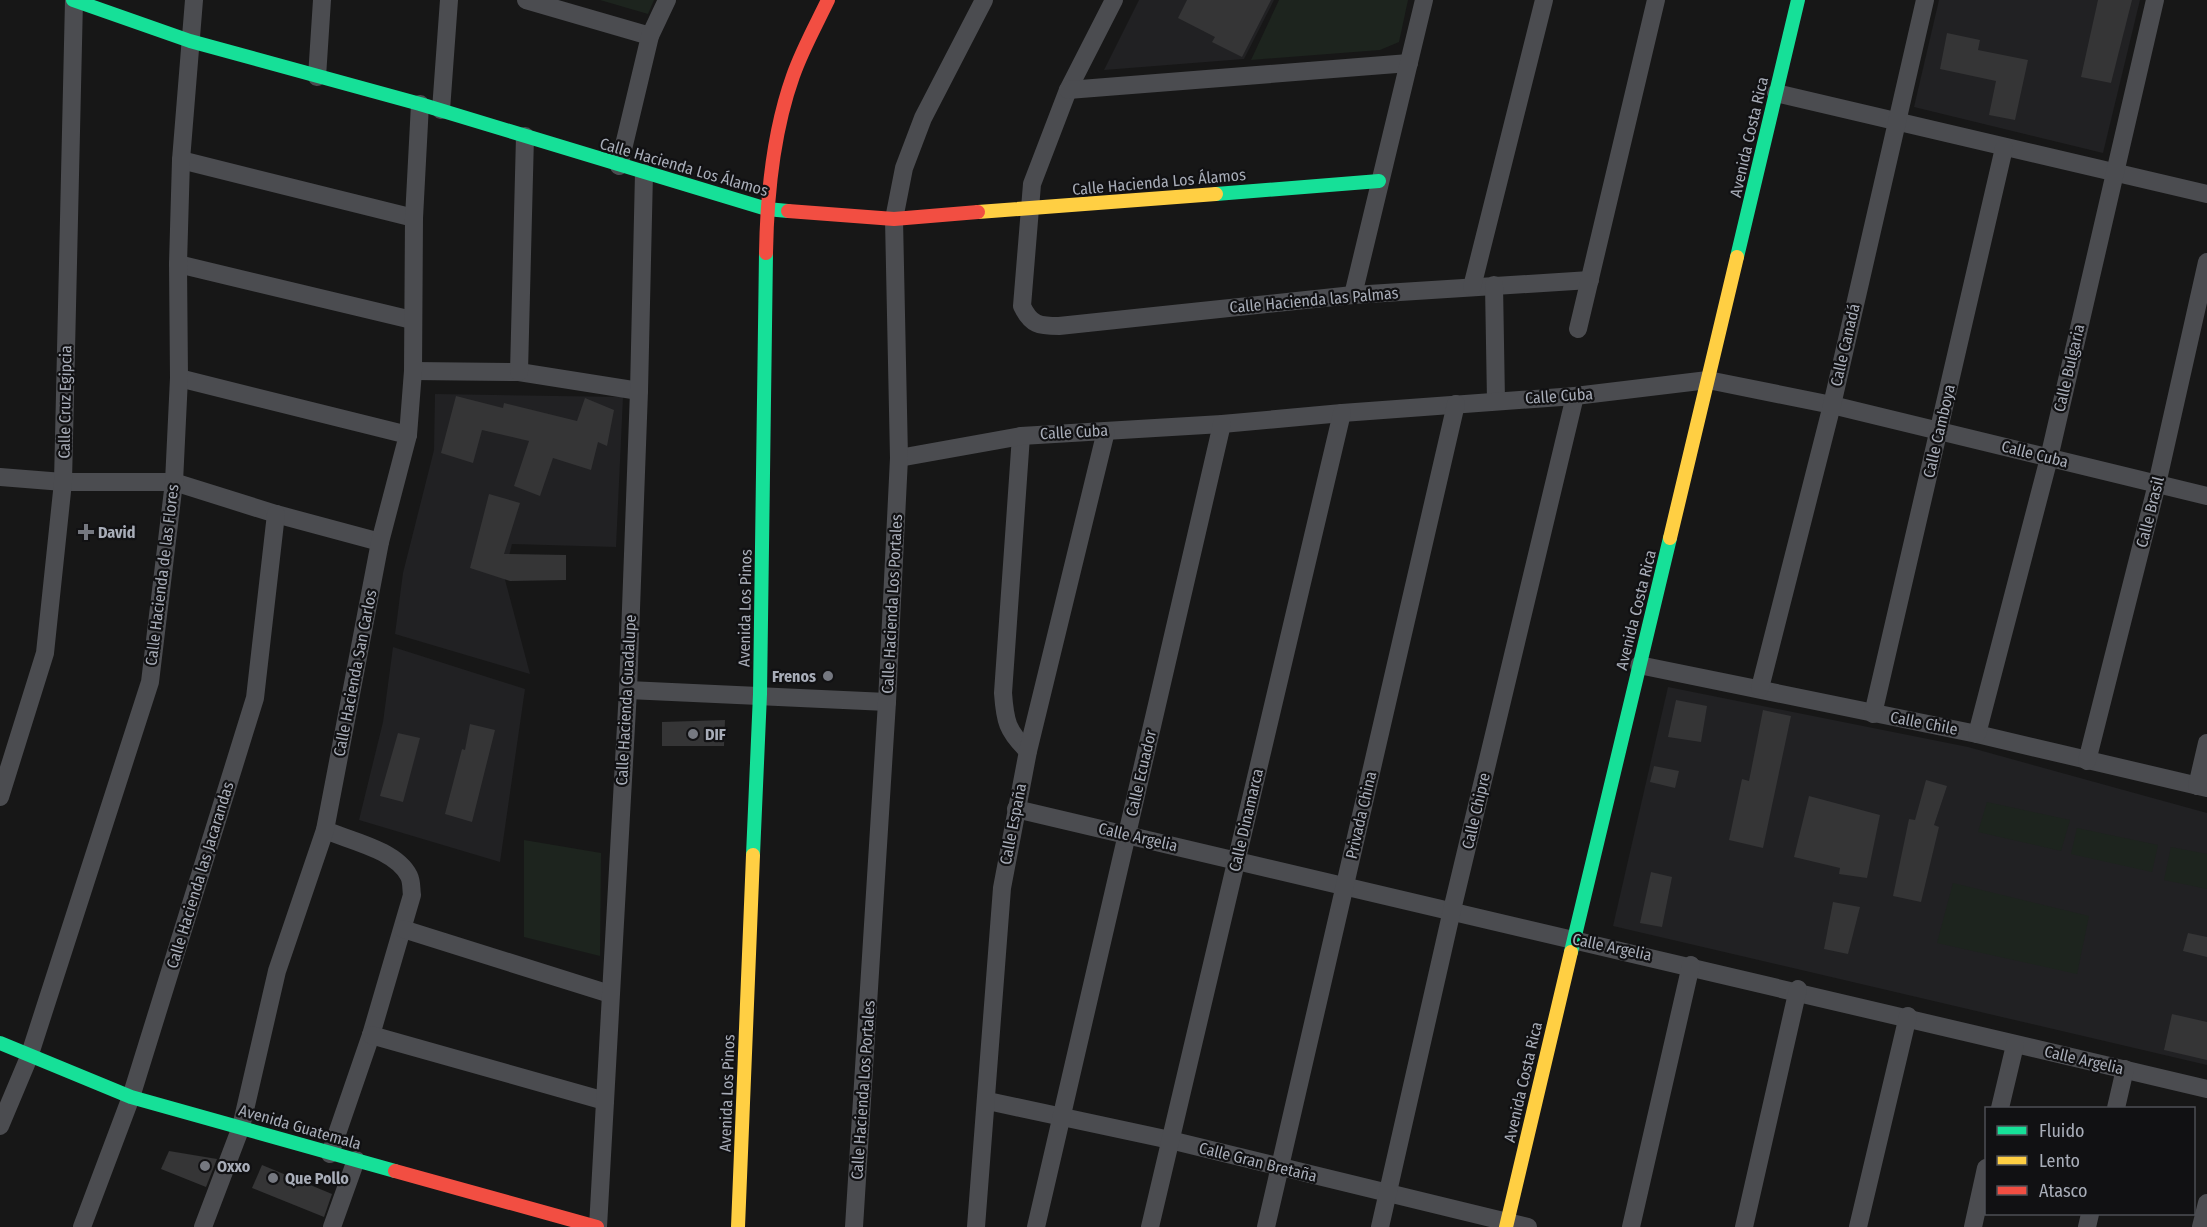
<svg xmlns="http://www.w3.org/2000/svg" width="2207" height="1227" viewBox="0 0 2207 1227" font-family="'Fira Sans Condensed',sans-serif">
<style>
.built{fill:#212123}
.green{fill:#1d241e}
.building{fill:#353536}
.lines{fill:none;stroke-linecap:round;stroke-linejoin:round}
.street{stroke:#4b4c50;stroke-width:18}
.fast{stroke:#16e098;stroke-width:14}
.slow{stroke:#ffcf43;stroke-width:14}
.jam{stroke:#f24e42;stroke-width:14}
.poi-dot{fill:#757880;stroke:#111113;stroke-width:2}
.labels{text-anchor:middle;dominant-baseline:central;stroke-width:4.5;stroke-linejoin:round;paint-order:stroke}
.street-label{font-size:16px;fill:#a8adb8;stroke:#111113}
.poi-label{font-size:16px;font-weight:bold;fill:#a8adb8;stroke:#111113;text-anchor:start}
</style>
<rect width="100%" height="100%" fill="#171717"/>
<g class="built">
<polygon points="1139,0 1274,0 1244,59 1104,70"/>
<polygon points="1939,0 2140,0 2103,153 1914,107"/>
<polygon points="435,394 623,397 616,547 512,544 504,576 530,674 395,634 403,573 434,450"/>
<polygon points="393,647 525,689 500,862 359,820 383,722"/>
<polygon points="1668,687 1968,747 2207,813 2207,1065 1613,926"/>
</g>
<g class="green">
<polygon points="600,0 654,0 648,14"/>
<polygon points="1279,0 1408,0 1399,42 1380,50 1251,60"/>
<polygon points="1987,802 2070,820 2061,851 1978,832"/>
<polygon points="2077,828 2158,845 2152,872 2071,854"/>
<polygon points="524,840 601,853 600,956 524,937"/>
<polygon points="2171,847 2207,854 2207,889 2164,880"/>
<polygon points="1953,883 2089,916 2077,974 1937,943"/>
</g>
<g class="building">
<polygon points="1187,0 1271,0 1242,57 1212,42 1215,37 1178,18"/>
<polygon points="2098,0 2132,0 2111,83 2081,77"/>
<polygon points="1947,33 1980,40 1978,50 2028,60 2015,120 1989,115 1996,81 1940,69"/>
<polygon points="456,396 503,408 504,403 577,421 585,398 614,410 607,446 598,442 591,470 553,458 540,496 514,486 529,441 482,430 473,463 441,453"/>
<polygon points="489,494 520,503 504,554 566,555 566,580 510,581 470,568"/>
<polygon points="1676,700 1707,706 1701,742 1668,737"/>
<polygon points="1763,710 1791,716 1763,848 1729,840 1742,779 1749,781"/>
<polygon points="725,720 724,746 662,746 662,722"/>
<polygon points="470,724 495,730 472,822 445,814 462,749 465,750"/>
<polygon points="398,733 420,738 403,802 380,796"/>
<polygon points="1654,766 1679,771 1675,788 1650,782"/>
<polygon points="1926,780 1947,786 1934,825 1939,827 1921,902 1893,896 1909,819 1915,820"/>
<polygon points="1809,796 1880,815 1867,878 1839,874 1840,868 1794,857"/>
<polygon points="1651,872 1672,877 1662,927 1640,923"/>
<polygon points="1833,902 1860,907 1848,954 1824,949"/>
<polygon points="2188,933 2207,937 2207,957 2183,951"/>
<polygon points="2172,1014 2207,1022 2207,1060 2164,1050"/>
<polygon points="169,1151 217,1159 206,1187 161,1169"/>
<polygon points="262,1165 332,1194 324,1217 252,1188"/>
</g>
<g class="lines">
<g class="street">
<polyline points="526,0 650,36"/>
<path d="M1114,0l-46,90 -36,94 -10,122c9,19 17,20 37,20l294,-31 237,-15"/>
<polyline points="317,77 322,0"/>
<polyline points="1068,90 1409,63"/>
<polyline points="1776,93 2207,194"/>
<polyline points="441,110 449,0"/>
<polyline points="181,160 414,218"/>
<polyline points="619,166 650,36 667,0"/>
<polyline points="178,264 412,320"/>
<polyline points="1494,285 1496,401"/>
<polyline points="1472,287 1544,0"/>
<polyline points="1353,295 1424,0"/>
<polyline points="1578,329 1656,0"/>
<polyline points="413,371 519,372 639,391"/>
<polyline points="519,372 525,136"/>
<polyline points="179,378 408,435"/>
<path d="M1021,436l-18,257c2,28 4,38 25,58"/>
<polyline points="899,458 1021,436 1222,424 1342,413 1575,396 1708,380 1832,405 2207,496"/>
<polyline points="0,477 63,482 174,482 276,514 380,542"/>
<polyline points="1639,665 1977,734 2207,788"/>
<polyline points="1760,688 1832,405 1925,0"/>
<polyline points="628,690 887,702"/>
<polyline points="1873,714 2004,148"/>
<polyline points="1977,734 2049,458 2155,0"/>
<polyline points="2087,761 2157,484 2207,262"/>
<polyline points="2197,786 2207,743"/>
<polyline points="0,797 45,653 63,482 74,0"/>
<path d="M1016,809c397,90 794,185 1191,280"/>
<path d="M325,830c26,11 71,20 84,46 3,6 2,13 3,19l-41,140 -41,119"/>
<polyline points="403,929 610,994"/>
<polyline points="371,1035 605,1101"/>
<polyline points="988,1101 1170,1140 1528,1227"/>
<polyline points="2000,1108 2015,1045"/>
<polyline points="2116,1108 2125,1069"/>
<polyline points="0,1126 29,1057 150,682 174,482 179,378 178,264 181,160 194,0"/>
<polyline points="82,1227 131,1097 255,698 276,514"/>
<polyline points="203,1227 241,1127 277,971 325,830 380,542 408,435 413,371 414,218 420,104"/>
<polyline points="332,1227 356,1160"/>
<polyline points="598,1227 628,690 639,391 644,173"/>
<polyline points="854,1227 887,702 899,458 894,219 904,168 923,118 984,0"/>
<polyline points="976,1227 1002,888 1028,751 1106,431"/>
<polyline points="1036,1227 1222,424"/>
<polyline points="1150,1227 1342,413"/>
<polyline points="1266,1227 1456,404"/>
<polyline points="1380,1227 1452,910 1575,396"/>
<polyline points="1631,1227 1691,965"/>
<polyline points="1744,1227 1798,989"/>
<polyline points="1858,1227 1908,1016"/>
<polyline points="1973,1227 1986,1168"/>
<polyline points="2087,1227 2090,1214"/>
<polyline points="2201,1227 2207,1203"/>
</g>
<g class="fast">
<polyline points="73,0 190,41 420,104 767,209 788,211"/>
<polyline points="1216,194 1379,181"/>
<polyline points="1737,257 1798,0"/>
<polyline points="753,855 760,694 766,253"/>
<polyline points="1571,952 1670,538"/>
<polyline points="0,1043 131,1097 395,1171"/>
</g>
<g class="slow">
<polyline points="978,212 1216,194"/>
<polyline points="1670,538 1737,257"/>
<polyline points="738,1227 753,855"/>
<polyline points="1506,1227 1571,952"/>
</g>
<g class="jam">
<polyline points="788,211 894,219 978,212"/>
<path d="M766,253c1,-59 7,-121 27,-177 9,-26 23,-51 35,-76"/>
<polyline points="395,1171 597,1227"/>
</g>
</g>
<g class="poi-dot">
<path d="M83 523h6v6h6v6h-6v6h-6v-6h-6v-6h6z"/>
<circle cx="828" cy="676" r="6"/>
<circle cx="693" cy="734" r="6"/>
<circle cx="205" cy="1166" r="6"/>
<circle cx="273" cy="1178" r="6"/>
</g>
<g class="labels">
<g class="street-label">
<text transform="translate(1749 137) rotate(-77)">Avenida Costa Rica</text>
<text transform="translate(684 167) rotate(16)">Calle Hacienda Los Álamos</text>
<text transform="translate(1159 182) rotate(-5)">Calle Hacienda Los Álamos</text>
<text transform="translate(1314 300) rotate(-5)">Calle Hacienda las Palmas</text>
<text transform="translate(1845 345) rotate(-77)">Calle Canadá</text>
<text transform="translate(2069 368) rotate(-77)">Calle Bulgaria</text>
<text transform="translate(1559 396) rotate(-4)">Calle Cuba</text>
<text transform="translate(65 402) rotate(-89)">Calle Cruz Egipcia</text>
<text transform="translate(1939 431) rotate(-77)">Calle Camboya</text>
<text transform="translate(1074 432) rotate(-3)">Calle Cuba</text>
<text transform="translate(2035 454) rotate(14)">Calle Cuba</text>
<text transform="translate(2150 512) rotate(-76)">Calle Brasil</text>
<text transform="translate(162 575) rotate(-83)">Calle Hacienda de las Flores</text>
<text transform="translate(892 604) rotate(-87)">Calle Hacienda Los Portales</text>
<text transform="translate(745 608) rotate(-89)">Avenida Los Pinos</text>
<text transform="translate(1636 610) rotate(-76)">Avenida Costa Rica</text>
<text transform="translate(355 673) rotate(-79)">Calle Hacienda San Carlos</text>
<text transform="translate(626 700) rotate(-87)">Calle Hacienda Guadalupe</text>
<text transform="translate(1924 723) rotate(11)">Calle Chile</text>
<text transform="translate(1141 773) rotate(-77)">Calle Ecuador</text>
<text transform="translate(1476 811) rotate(-77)">Calle Chipre</text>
<text transform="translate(1361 815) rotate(-77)">Privada China</text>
<text transform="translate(1246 820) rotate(-77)">Calle Dinamarca</text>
<text transform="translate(1013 824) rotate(-79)">Calle España</text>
<text transform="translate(1138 837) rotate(13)">Calle Argelia</text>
<text transform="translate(200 875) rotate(-73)">Calle Hacienda las Jacarandas</text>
<text transform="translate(1612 947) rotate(12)">Calle Argelia</text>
<text transform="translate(2084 1060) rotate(13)">Calle Argelia</text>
<text transform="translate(1523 1082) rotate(-77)">Avenida Costa Rica</text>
<text transform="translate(863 1090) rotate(-86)">Calle Hacienda Los Portales</text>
<text transform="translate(727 1093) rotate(-88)">Avenida Los Pinos</text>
<text transform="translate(300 1127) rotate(16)">Avenida Guatemala</text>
<text transform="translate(1258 1162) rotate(14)">Calle Gran Bretaña</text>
</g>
<g class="poi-label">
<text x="98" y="532">David</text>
<text x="816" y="676" text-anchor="end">Frenos</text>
<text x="705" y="734">DIF</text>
<text x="217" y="1166">Oxxo</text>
<text x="285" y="1178">Que Pollo</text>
</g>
</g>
<rect x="1985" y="1107" width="210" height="108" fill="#111113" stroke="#4d4f55" stroke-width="1.5"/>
<rect x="1997" y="1126" width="30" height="9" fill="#16e098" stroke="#4d4f55" stroke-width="1.5"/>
<text x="2039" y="1137" font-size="18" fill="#a8adb8">Fluido</text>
<rect x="1997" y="1156" width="30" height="9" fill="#ffcf43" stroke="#4d4f55" stroke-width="1.5"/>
<text x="2039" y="1167" font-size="18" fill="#a8adb8">Lento</text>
<rect x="1997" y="1186" width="30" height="9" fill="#f24e42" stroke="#4d4f55" stroke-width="1.5"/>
<text x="2039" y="1197" font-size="18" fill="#a8adb8">Atasco</text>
</svg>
